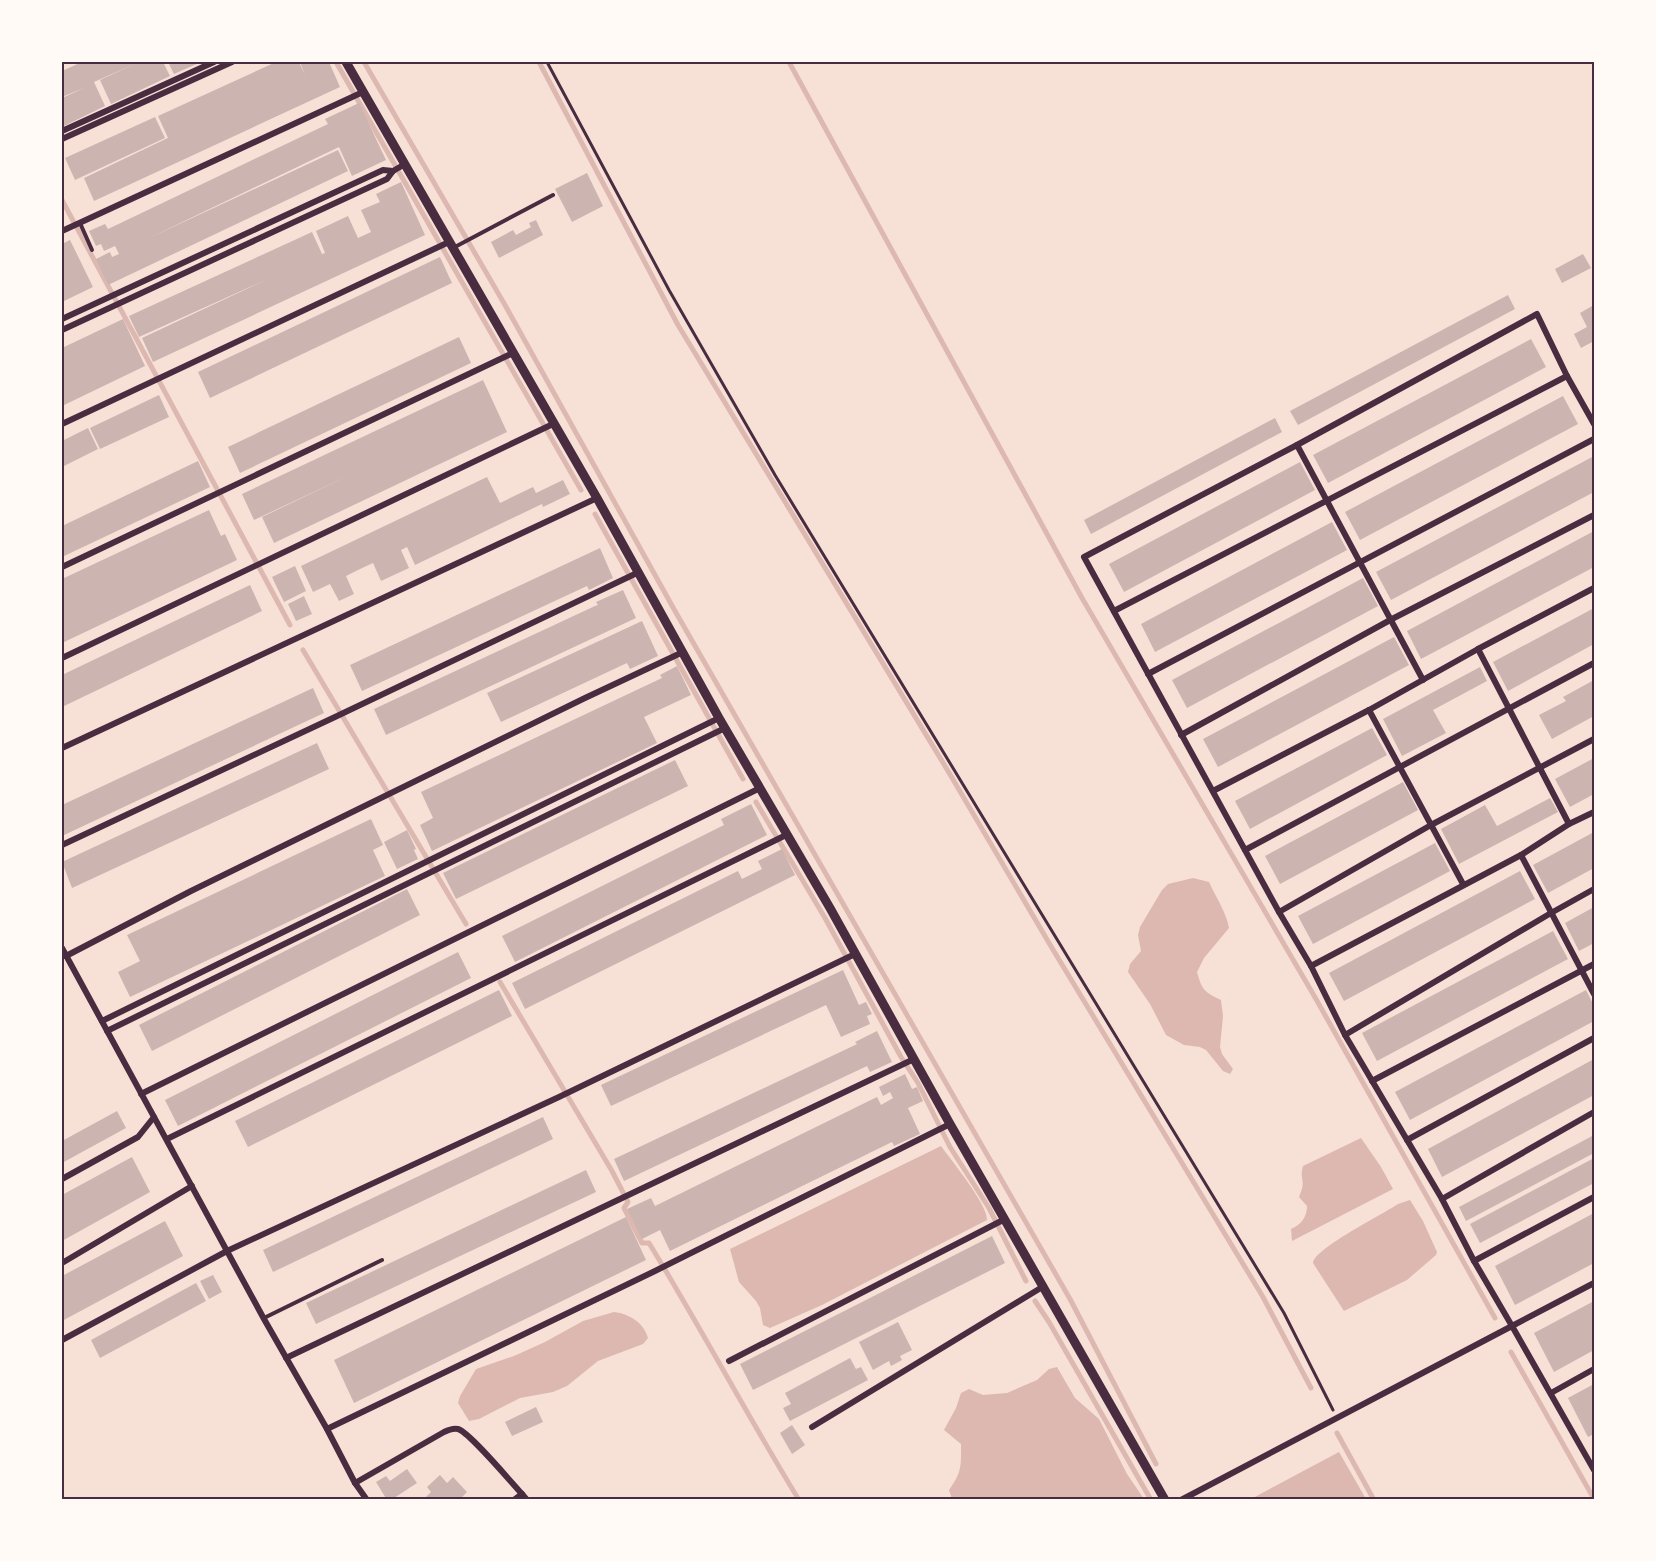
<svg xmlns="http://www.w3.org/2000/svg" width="1656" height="1561" viewBox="0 0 1656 1561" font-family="Lora,serif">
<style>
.water{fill:#dcb8b0}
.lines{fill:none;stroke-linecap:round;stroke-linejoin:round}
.stream{stroke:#dcb8b0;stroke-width:5}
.building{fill:#ccb4b1}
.path{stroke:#4a2c40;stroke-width:3}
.service{stroke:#4a2c40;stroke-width:4}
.minor{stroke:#4a2c40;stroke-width:6}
.tertiary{stroke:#4a2c40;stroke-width:9}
.neatline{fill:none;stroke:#4a2c40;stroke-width:2}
</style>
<rect width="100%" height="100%" fill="#f7e1d7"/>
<g class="water">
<path d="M1193,878l16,4c7,16 17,29 20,46l-25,30 -7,14c5,18 7,20 24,28l2,16 -3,31 2,7 11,15 -3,5 -7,-3 -17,-21 -6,-3 -16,-2 -18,-10 -16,-31 -22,-32 2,-8 11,-13 -3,-16 2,-8 22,-37 6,-6z"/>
<path d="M1361,1138l20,29 12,22 -101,52 -1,-12c10,-4 16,-12 16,-23l-8,-9c8,-17 0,-17 4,-31z"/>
<path d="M941,1146c10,14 47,59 46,74l-165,85 -52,23 -7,-3 -3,-17 -4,-7 -17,-19 -9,-33z"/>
<path d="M1410,1200l13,21 14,31 -1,3 -29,25 -63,31 -31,-48c2,-15 69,-48 85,-59z"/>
<path d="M614,1312c16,2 30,11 34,26l-5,6 -45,17 -31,25 -14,6 -33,6 -41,21 -10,2 -11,-18 2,-7 16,-27 38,-13 31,-14 38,-21z"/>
<path d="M1057,1367l18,31 24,21 28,55 17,25h-192l-3,-9c13,-18 12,-24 12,-46l-17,-14 12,-22 5,-15 8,-4 14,6 24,-2 30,-13 12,-11z"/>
<polygon points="1339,1452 1366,1499 1251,1499"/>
</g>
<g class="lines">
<g class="stream">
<polyline points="336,62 581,490"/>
<polyline points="364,62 505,305 675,611 1070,1299 1156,1464"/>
<polyline points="539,62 678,325 948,771 1052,948 1263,1297 1311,1388"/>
<polyline points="789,62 1082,598 1316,999 1495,1318"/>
<polyline points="62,200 290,625"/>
<polyline points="595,514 743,779"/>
<polyline points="303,650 466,924"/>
<polyline points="756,802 825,918 901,1057 918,1083 950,1147 989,1208 1026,1281"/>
<path d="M500,982l112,189 16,31 -4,6 18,35h7c52,85 98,172 150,257"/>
<polyline points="1035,1301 1049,1322 1151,1500"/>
<polyline points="1511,1352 1594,1499"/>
<polyline points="1337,1433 1374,1500"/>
</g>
</g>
<g class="building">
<polygon points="82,62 163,62 170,76 111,104 100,80 137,63 103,78 94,82 105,106 62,127 62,98 86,87 62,97 62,71"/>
<polygon points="168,62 201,62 174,74"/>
<polygon points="276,62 299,62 305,75 300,62 329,62 340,87 94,201 84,178 174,135 168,138 158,116"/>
<polygon points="359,103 386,160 352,176 339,147 147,239 338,150 348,171 108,285 96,259 110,252 112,257 119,254 115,246 104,251 101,244 96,246 89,231 105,224 108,229 129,219 328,124 325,119"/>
<polygon points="155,117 165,138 75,180 65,158"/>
<polygon points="587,173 603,206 572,222 555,189"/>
<polygon points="401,182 425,235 153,362 142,338 270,278 139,337 129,316 312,232 322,254 325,253 316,231 348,216 358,238 371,232 361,210 380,202 376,194"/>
<polygon points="536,220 543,235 499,258 491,242 513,230 516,235 531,227 529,223"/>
<polygon points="70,240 93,287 62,302 62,244"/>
<polygon points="1583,254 1591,268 1562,283 1555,269"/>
<polygon points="440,257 452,283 210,398 198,372"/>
<polygon points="1508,295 1515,309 1298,425 1290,411"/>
<polygon points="1594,305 1594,341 1581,348 1574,334 1587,327 1580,313"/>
<polygon points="123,319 145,366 62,406 62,348"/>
<polygon points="459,337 471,363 240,473 228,447"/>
<polygon points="1531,339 1546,367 1328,483 1313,455"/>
<polygon points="483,380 507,432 274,543 262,517 352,474 254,520 242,494"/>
<polygon points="159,395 169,417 100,449 90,428"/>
<polygon points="1563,396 1578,424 1360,540 1345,512"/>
<polygon points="1275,418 1282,432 1091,534 1084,520"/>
<polygon points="88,428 98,449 62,467 62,441"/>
<polygon points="1594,456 1594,492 1391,600 1376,572"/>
<polygon points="198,461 210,487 62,557 62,526"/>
<polygon points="1300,462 1315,490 1124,592 1109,564"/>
<polygon points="487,477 500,503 533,487 536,493 563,480 570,494 543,507 542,504 415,565 407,547 401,550 409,568 381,581 373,563 360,569 346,576 354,594 339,601 330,584 313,592 301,566"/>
<polygon points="209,510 221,536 225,534 237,560 62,643 62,579"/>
<polygon points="1332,522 1347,550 1155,652 1141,624"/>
<polygon points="1594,531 1594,567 1421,659 1407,631"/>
<polygon points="600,548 613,578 589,590 587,586 362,691 350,665"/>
<polygon points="295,566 306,591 284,602 272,577"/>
<polygon points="1363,578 1378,606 1187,708 1172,680"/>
<polygon points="250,585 262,611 62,707 62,675"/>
<polygon points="623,590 636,618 386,735 374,709 595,606 598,605 596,602"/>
<polygon points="304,596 312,614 296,621 288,604"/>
<polygon points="1594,608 1594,644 1508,691 1493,662"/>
<polygon points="642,621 658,656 630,669 627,663 501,722 487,693"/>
<polygon points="1394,637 1409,665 1218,767 1203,739"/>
<polygon points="677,666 691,695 644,717 657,743 432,851 420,825 433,818 421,792 662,678 660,675"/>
<polygon points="1480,667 1487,681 1433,710 1446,733 1402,756 1383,719"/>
<polygon points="1594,680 1594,716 1552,739 1539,715 1566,701 1563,697"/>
<polygon points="313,688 324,713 62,836 62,805"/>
<polygon points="1372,728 1387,755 1250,829 1235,801"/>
<polygon points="317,743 329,769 72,888 62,862"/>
<polygon points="1594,758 1594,794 1570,807 1555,779"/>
<polygon points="675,760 688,786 456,899 443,873"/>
<polygon points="1403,782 1418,810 1280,884 1265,856"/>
<polygon points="1550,798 1558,812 1459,864 1441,829 1485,805 1497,826"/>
<polygon points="751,804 767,835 515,962 502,936 724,825 721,819"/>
<polygon points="371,819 383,845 373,850 385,876 130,997 118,972 140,961 127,935"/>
<polygon points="407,830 416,849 414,850 418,859 397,869 384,842"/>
<polygon points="1594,832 1594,868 1548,893 1533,865"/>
<polygon points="1435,843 1450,871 1313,944 1298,916"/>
<polygon points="782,849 795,875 525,1009 512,983 738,871 742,879 762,869 758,861"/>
<polygon points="1520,871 1535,899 1344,1001 1329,973"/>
<polygon points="407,889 420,915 152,1051 139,1025"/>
<polygon points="1594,907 1594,943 1579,951 1565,923"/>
<polygon points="1553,931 1568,959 1377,1061 1362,1033"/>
<polygon points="458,952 471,978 178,1126 165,1100"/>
<polygon points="843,970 859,1005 866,1002 872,1014 867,1016 870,1024 841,1037 826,1005 611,1106 601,1085"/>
<polygon points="499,990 512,1016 248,1147 235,1121"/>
<polygon points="1586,990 1594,1006 1594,1021 1410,1120 1395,1092"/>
<polygon points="877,1031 892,1062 870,1072 867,1066 624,1181 614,1159 853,1046 857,1044 855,1042"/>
<polygon points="1594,1059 1594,1095 1442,1177 1428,1149"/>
<polygon points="905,1074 912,1089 917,1087 923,1101 908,1108 920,1134 894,1146 892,1142 670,1251 660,1230 642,1239 627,1209 651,1198 655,1206 877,1097 881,1105 893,1098 890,1092 883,1096 879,1087"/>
<polygon points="117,1111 126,1128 62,1163 62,1141"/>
<polygon points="543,1117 553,1139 273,1272 263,1250"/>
<polygon points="1594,1135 1594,1153 1466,1221 1459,1207"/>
<polygon points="132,1157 150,1192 62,1241 62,1195"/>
<polygon points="1594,1158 1594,1183 1480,1243 1470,1224"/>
<polygon points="586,1170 596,1192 316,1324 306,1303"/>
<polygon points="1594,1213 1594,1263 1515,1305 1495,1266"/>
<polygon points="626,1217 646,1260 354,1403 334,1360"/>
<polygon points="165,1221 183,1256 62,1321 62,1276"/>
<polygon points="992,1236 1005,1263 753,1390 740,1364"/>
<polygon points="213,1275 222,1292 209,1299 200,1281"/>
<polygon points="196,1283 206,1301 100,1358 91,1340"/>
<polygon points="1594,1301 1594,1350 1554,1372 1534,1333"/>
<polygon points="898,1322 912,1350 900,1356 902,1360 891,1366 889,1361 873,1370 859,1342"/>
<polygon points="850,1358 856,1369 861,1367 868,1380 790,1421 783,1408 791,1404 785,1393"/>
<polygon points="1594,1384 1594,1434 1588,1437 1568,1398"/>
<polygon points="536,1407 543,1422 512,1436 505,1422"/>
<polygon points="792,1425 805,1445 792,1454 780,1433"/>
<polygon points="407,1469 417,1483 391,1500 387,1500 376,1482 386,1476 390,1481"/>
<polygon points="440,1475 447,1483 453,1477 467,1492 461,1498 463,1500 423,1500 431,1492 427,1487"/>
</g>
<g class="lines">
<polyline class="path" points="547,62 669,290 775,475 1284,1313 1333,1410"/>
<g class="service">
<polyline points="80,223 92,250"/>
<polyline points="453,248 553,195"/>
<polyline points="264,1318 382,1260"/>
</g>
<g class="minor">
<polyline points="62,131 214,62"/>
<polyline points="62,139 232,62"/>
<polyline points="62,231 363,92"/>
<polyline points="62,319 383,170 393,171"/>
<polyline points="62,330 387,179 393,171 405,164"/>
<polyline points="62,424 449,242"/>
<polyline points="1594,424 1567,376 1537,314 1297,445 1084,557 1279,912 1311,966 1345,1035 1442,1199 1474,1261 1512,1326 1594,1283"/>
<polyline points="1297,445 1423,680"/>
<polyline points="62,567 513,353"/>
<polyline points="1114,611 1567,376"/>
<polyline points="1478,649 1569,824"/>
<polyline points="62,658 553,424"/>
<polyline points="1148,674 1594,439"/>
<polyline points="1369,710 1463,884"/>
<polyline points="1181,735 1392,619 1594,515"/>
<polyline points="62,748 597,498"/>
<polyline points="1213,791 1369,710 1478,649 1594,588"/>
<polyline points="62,845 335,717 639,572"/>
<polyline points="1245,850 1594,663"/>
<polyline points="1521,855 1594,994"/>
<polyline points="1279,912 1431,825 1594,739"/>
<polyline points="62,948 264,1319 327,1429 355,1483 367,1500"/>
<polyline points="66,956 191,891 585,698 683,652"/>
<polyline points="1311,966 1521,855 1569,824 1594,812"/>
<polyline points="102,1021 719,718"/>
<polyline points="107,1031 725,728"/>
<polyline points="1345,1035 1551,913 1594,889"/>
<polyline points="1372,1081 1594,964"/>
<polyline points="141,1094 760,788"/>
<polyline points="167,1139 786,835"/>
<polyline points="1407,1140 1594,1038"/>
<polyline points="62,1179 138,1137 154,1117"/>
<polyline points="1442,1199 1594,1112"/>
<polyline points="1474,1261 1594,1197"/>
<polyline points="62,1263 192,1186"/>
<polyline points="62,1340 227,1251 559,1097 855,954"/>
<polyline points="286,1358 914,1059"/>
<polyline points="729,1361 1005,1219"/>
<polyline points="1551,1393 1594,1369"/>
<polyline points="812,1427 1044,1286"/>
<polyline points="327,1429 655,1271 950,1124"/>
<path d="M355,1483l89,-51c4,-2 9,-4 14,-3 11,3 53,53 64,65"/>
<polyline points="514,1500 522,1494 527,1500"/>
<polyline points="1181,1500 1512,1326 1594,1470"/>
</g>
<polyline class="tertiary" points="346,62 597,498 719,718 830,908 950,1124 1165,1500"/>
</g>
<rect width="1656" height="1561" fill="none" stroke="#fffaf5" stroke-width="126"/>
<rect x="63" y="63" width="1530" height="1435" class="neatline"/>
</svg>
